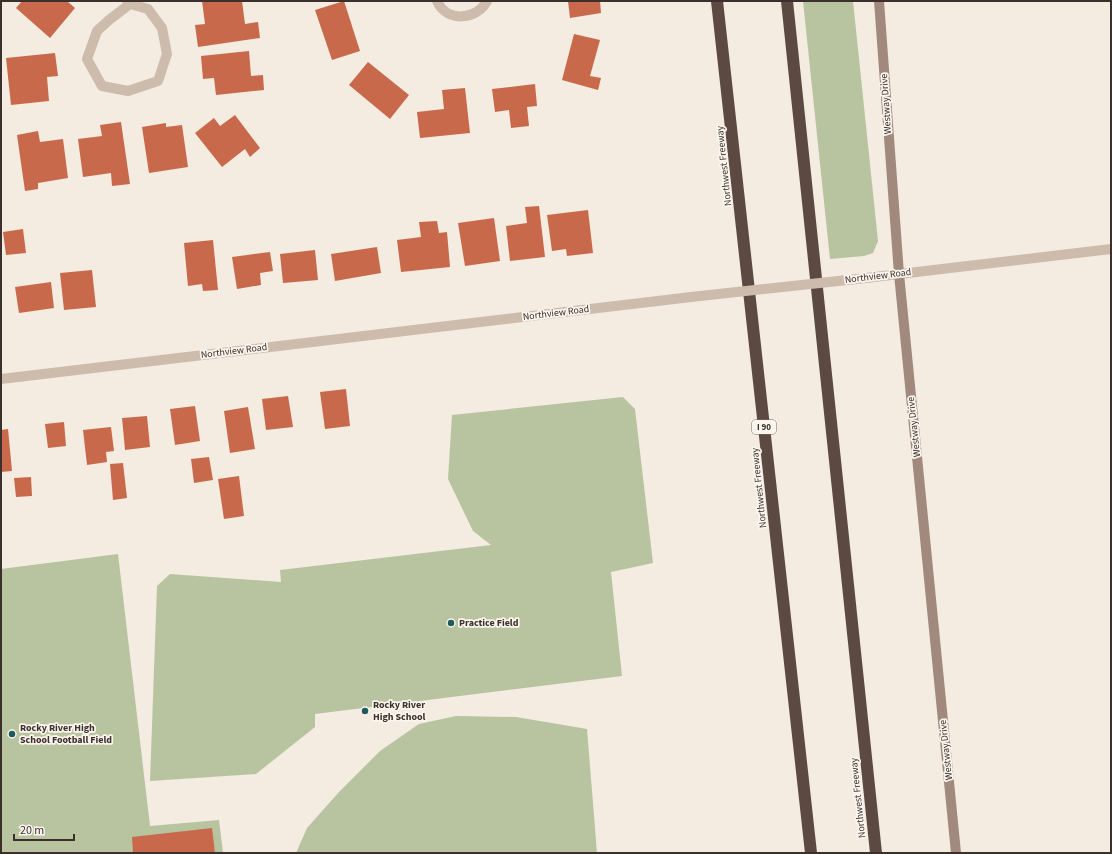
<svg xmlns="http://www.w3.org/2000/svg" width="1112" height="854" viewBox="0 0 1112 854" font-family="'Source Sans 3',sans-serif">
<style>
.green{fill:#b8c4a0}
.building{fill:#c8694b}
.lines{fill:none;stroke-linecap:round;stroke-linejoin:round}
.street{stroke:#cdbbac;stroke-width:10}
.secondary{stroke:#a18a7d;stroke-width:10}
.highway{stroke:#5c4a42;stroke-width:12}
.street-bridge{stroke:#cdbbac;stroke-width:10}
.poi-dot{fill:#1f5a5e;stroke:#fbf5ee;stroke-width:1.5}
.labels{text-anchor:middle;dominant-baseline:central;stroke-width:3.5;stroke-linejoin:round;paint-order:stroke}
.shield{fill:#fbf5ee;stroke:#756b66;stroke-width:1}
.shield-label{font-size:9px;font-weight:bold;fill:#3b302b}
.street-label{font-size:10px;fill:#3b302b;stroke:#fbf5ee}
.poi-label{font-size:10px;font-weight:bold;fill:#3b302b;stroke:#fbf5ee;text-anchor:start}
</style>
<rect width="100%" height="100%" fill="#f4ebe1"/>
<g class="green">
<polygon points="803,1 853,1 878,241 873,253 864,256 830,259"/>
<polygon points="623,397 635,409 653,563 611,572 622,676 315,714 315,727 256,774 150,781 157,586 170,574 281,582 280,570 491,545 473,531 448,479 452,415"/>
<polygon points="118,554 150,826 219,820 223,853 1,853 1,569"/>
<polygon points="456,716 516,717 587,729 597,853 296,853 307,828 339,792 380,751 419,724"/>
</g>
<g class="building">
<polygon points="22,1 67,1 75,8 50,38 16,8"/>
<polygon points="202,1 242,1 245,24 258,22 260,38 198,47 195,25 205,24"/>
<polygon points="344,1 360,51 332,60 315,10"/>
<polygon points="568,1 600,1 601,13 570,18"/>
<polygon points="574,34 600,40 590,76 601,78 598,90 562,80"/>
<polygon points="249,51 251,76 263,75 264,90 216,95 214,78 203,79 201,56"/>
<polygon points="55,53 58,76 47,77 49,101 11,105 6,58"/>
<polygon points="368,62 409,95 390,119 349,85"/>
<polygon points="535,84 537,106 527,107 529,126 511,128 509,110 495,112 492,89"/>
<polygon points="465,88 470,133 420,138 417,112 444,109 442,90"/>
<polygon points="235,115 260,148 250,157 245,149 222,167 195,133 214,118 220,126"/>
<polygon points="121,122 130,184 112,186 111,173 83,177 78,139 102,136 100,125"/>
<polygon points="166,123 166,127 182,125 188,167 149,173 142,127"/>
<polygon points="38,131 40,142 63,139 68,178 38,183 38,189 25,191 17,135"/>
<polygon points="539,206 545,257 510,261 506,226 527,223 525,207"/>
<polygon points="588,210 593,253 567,256 566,249 552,251 547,215"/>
<polygon points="494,218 500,261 465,266 458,223"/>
<polygon points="437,221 439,233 447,232 450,267 401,272 397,240 421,237 419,222"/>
<polygon points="23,229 26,253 6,255 3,232"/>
<polygon points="213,240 218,290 203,291 202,284 188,286 184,243"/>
<polygon points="377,247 381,273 335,281 331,254"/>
<polygon points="315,250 318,280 283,283 280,254"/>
<polygon points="270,252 273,271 260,273 261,285 237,289 232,257"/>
<polygon points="92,270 96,307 64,310 60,273"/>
<polygon points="51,282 54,308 19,313 15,287"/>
<polygon points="346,389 350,426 325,429 320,392"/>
<polygon points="288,396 293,427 266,430 262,399"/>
<polygon points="195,406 200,441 175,445 170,409"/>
<polygon points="248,407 255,449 230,453 224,411"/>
<polygon points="147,416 150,447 125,450 122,418"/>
<polygon points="64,422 66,446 48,448 45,424"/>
<polygon points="111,427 114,451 106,452 107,462 87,465 83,430"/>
<polygon points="8,429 12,471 1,472 1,430"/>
<polygon points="209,457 213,480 194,483 191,459"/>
<polygon points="123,463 127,498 113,500 110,464"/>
<polygon points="239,476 244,516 224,519 218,479"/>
<polygon points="31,477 32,496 16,497 14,478"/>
<polygon points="212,828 215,853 133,853 132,837"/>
</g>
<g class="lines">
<g class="street">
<polyline points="127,1 130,4 148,9 162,28 167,54 158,81 128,91 102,86 87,59 97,31 109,20 130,4"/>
<path d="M437,1c9,21 39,20 50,0"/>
<polyline points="866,278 1111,249"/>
<polyline points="1,379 691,297"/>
</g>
<polyline class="secondary" points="879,1 899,274 956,853"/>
<g class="highway">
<polyline points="717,1 811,853"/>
<polyline points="787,1 876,853"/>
</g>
<polyline class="street-bridge" points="691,297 866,278"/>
</g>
<g class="poi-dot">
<circle cx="451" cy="623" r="4"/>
<circle cx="365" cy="711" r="4"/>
<circle cx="12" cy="734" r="4"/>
</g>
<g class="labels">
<rect class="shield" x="752" y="420" width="24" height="14" rx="3"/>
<g class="shield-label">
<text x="764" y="427">I 90</text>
</g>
<g class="street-label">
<text transform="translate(886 104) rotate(-94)">Westway Drive</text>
<text transform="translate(724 166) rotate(-96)">Northwest Freeway</text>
<text transform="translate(878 276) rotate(-7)">Northview Road</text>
<text transform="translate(556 313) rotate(-7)">Northview Road</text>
<text transform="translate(234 351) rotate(-7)">Northview Road</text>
<text transform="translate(914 427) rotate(-96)">Westway Drive</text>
<text transform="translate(759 488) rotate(-96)">Northwest Freeway</text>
<text transform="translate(946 750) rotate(-96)">Westway Drive</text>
<text transform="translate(858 798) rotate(-96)">Northwest Freeway</text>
</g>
<g class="poi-label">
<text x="459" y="623">Practice Field</text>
<text x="373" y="705">Rocky River<tspan x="373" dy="12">High School</tspan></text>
<text x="20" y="728">Rocky River High<tspan x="20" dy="12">School Football Field</tspan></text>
</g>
</g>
<rect width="1112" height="854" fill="none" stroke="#3b302b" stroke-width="4"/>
<path d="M14 834v6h60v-6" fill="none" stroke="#3b302b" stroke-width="2"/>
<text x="20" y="834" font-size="12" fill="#3b302b" stroke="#fbf5ee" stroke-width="3" paint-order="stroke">20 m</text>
</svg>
